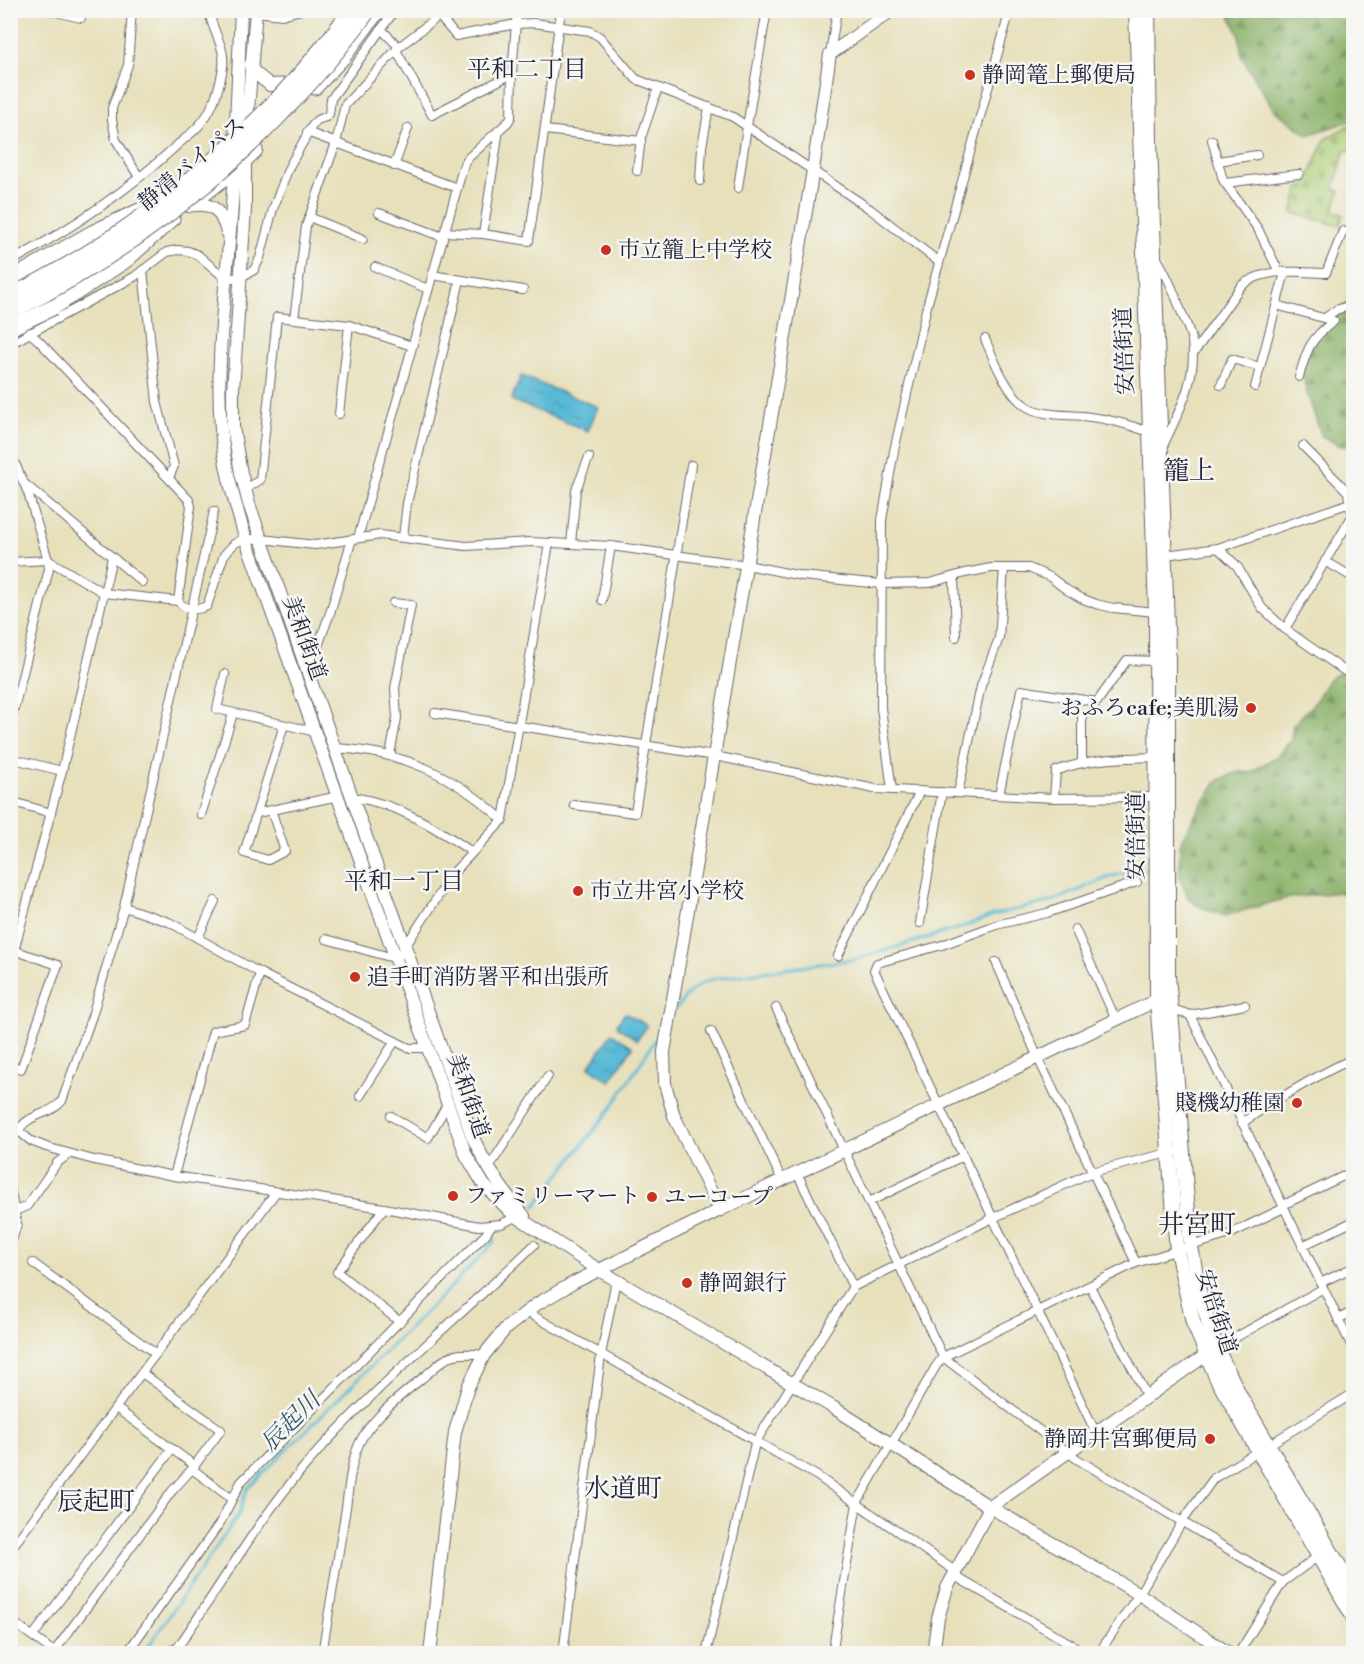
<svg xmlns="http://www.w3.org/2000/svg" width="1364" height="1664" viewBox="0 0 1364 1664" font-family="'Libre Bodoni','Noto Serif JP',serif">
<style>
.forest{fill:url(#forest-firs);stroke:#566a51;stroke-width:1.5}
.cemetery{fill:url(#cemetery-stones);stroke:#687858;stroke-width:1.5}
.water{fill:url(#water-ripples);stroke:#3c6e88;stroke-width:1.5}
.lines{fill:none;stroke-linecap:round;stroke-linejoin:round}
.stream{stroke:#56b9d5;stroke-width:3}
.street-casing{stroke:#676468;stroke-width:10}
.secondary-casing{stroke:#676468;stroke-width:14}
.primary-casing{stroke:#676468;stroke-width:16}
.highway-casing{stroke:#676468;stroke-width:17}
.street{stroke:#fff;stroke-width:8}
.secondary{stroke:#fff;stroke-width:12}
.primary{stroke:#fff;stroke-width:14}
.highway{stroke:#fff;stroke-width:15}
.highway-bridge-casing{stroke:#676468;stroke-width:17;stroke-linecap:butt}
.highway-bridge{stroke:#fff;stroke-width:15}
.poi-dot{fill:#c8321e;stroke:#f6f6f2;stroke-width:2}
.labels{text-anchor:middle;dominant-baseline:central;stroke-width:5;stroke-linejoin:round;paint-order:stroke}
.poi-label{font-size:22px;fill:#22223b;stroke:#f6f6f2;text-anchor:start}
.street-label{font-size:22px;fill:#22223b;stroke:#f6f6f2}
.neighbourhood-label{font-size:24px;fill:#22223b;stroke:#f6f6f2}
.water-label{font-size:24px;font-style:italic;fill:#345771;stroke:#f6f6f2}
.quarter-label{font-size:26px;fill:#22223b;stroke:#f6f6f2}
</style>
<defs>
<pattern id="forest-firs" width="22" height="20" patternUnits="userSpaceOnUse" patternTransform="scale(1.5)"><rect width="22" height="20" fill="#8ab167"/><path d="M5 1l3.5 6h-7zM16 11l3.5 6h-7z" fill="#709056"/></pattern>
<pattern id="cemetery-stones" width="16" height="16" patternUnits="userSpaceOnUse" patternTransform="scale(1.5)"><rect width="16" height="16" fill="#aece76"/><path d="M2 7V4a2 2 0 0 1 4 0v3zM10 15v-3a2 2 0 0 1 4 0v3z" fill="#95b167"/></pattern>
<pattern id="water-ripples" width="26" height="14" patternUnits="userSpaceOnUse" patternTransform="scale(1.5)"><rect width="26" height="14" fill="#56b9d5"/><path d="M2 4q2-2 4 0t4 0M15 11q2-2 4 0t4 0" fill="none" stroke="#4796ae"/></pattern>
</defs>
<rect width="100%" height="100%" fill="#f6f6f2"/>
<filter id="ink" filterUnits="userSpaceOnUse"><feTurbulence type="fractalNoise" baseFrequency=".0167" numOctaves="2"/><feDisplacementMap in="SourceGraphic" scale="12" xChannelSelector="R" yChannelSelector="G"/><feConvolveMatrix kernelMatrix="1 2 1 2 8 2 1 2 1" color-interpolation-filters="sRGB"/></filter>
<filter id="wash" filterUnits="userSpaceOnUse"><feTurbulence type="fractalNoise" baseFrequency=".008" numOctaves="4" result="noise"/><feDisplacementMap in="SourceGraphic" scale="24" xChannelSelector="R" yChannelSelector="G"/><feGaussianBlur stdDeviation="1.35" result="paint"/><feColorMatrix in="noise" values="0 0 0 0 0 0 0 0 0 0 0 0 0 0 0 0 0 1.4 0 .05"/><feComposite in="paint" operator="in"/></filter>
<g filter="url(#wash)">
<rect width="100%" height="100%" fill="#e7e0bb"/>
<g class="forest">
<polygon points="1228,11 1353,11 1353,120 1308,135 1274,110 1242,57 1239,35"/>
<path d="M1353,301v144l-12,1 -19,-10c-6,-16 -23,-63 -21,-78 2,-21 35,-49 52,-57z"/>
<polygon points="1353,665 1353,900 1339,892 1283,899 1225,916 1199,906 1189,899 1179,875 1180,845 1192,820 1217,781 1238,772 1252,772 1277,756 1291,740 1293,725 1315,702 1329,679"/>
</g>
<polygon class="cemetery" points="1353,123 1353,152 1345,150 1334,189 1340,191 1333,211 1343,214 1340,226 1292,213 1300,186 1304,189 1325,139"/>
<g class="water">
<polygon points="521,376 598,407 588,431 511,400"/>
<polygon points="625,1013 646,1025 646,1028 637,1040 618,1027 617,1024"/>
<polygon points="612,1033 633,1047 610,1081 589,1067"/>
</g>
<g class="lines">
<g class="stream">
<path d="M677,1008c10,-15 19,-23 36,-29l143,-20 104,-31 34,-13 59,-14 59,-25 37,-7"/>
<polyline points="535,1206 612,1107 663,1028"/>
<polyline points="143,1654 239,1514 247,1489 450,1288 496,1240"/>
</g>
</g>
</g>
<g filter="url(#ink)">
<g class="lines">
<g class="street-casing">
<g id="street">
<polyline points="48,10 81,18"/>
<polyline points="132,10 128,65 112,108 112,120 116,140 139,177"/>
<polyline points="434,10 456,36 516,24 534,23 590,31 600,37 636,79 733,117 870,209 939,262"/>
<polyline points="256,12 282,15 301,10"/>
<polyline points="381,29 399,47"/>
<polyline points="396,50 432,115 512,74"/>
<polyline points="830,54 837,10"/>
<polyline points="545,130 641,141"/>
<polyline points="307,132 457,188"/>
<polyline points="1212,140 1223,180 1258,229 1279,272"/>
<polyline points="1218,161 1257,155"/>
<polyline points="394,166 408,128"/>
<polyline points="637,171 641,138 658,88"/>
<polyline points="700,181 702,147 709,107"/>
<polyline points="1225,183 1299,174"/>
<polyline points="738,188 747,126 767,10"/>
<polyline points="379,213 443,237"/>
<polyline points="309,217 363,239"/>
<polyline points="444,232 483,234 529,241 561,10"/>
<polyline points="483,234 499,130"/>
<path d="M1156,257c11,17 18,35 25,54 4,10 9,20 11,30 6,38 -14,72 -29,105"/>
<path d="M10,262c59,-32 115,-69 165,-115 11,-10 25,-19 32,-32 8,-13 14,-33 16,-48 3,-21 -12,-37 -14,-57"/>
<polyline points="375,267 428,289"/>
<polyline points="143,270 157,402 174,466 169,478"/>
<polyline points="432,275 523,290"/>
<path d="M1276,305l58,16c-24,18 -27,28 -35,56"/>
<polyline points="1325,318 1336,310 1354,304"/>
<polyline points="294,319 306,226 336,143 345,105 399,47 439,16"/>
<path d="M17,322l22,19 150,159 2,6 -13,95c8,10 18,10 29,5l17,-51 10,-11 9,-5h19l53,6 65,-10 86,11 65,-4 80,4 136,19 55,11 79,8 49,-1 35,-10 26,-5h38l21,9 17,13 14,8 15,6 17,4 43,4"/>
<path d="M985,339c8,19 22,55 41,67 17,11 44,8 64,11 20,2 40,8 59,15"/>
<polyline points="10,344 134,277 167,252 177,250 188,251 198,255 225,278 239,278 254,270 260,258 273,209 289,167 312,126 317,120 326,117 329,114 331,99 395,10"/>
<path d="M1193,354l48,-68c24,-19 56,-14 85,-13l17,-42"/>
<polyline points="1221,385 1232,359 1260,367"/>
<polyline points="1255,387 1285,272"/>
<polyline points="339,414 349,325"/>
<polyline points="1303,446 1348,492 1350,508"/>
<polyline points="10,452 28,493 48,560 49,569 10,725"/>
<polyline points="25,484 142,582"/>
<polyline points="245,489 260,480 277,317 349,325 412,346"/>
<polyline points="403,537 407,503 460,280"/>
<polyline points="358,538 464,164 469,157 508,122 511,117 512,74 517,10"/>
<polyline points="571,544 576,490 589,457"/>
<polyline points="1218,548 1350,503"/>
<polyline points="1165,555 1218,548 1237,566 1262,608 1285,629 1346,672 1354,669"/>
<polyline points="112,557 104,593 178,601"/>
<polyline points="1325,561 1354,578"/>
<polyline points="10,562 48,560 104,593 62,771 10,966"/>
<polyline points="954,577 956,637"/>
<polyline points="602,600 611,546"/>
<polyline points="1285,629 1354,513"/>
<polyline points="308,673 330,613 352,539"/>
<polyline points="225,674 217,709 316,732"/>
<polyline points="435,713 715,756 875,789 1054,798 1159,797"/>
<polyline points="1082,715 1082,762"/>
<path d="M335,748c69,4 117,26 168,72"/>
<polyline points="390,755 397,718 395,688 411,605 393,603"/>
<polyline points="10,758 62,771"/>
<polyline points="892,790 881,708 882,520 894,451 927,306 1010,10"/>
<polyline points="958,793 981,686 999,638 1004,568"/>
<polyline points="999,795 1021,690 1097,702 1127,660 1156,661"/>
<path d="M353,797c45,7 82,30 119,55"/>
<path d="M1054,798l2,-27c33,-13 66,-13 101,-14"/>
<polyline points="10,801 51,813"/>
<polyline points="574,805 635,813 691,465"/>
<polyline points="271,810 285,851 268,860 244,853 284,725"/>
<polyline points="257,813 339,796"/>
<polyline points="201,815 233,714"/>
<polyline points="124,907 169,922 260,973 395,1041 409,1048 429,1048"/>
<polyline points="920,923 942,792"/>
<polyline points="1075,929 1116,1020"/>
<polyline points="198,938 215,901"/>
<polyline points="326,939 397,959 454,872 503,820 549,543"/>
<polyline points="838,956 920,791"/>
<polyline points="996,962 1038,1058 1136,1263"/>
<polyline points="1167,1007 1190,1015 1354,1351"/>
<polyline points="776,1008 943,1357 1077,1459 1283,1582 1317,1557"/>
<polyline points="1190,1015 1245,1005"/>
<polyline points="711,1031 782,1180"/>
<polyline points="10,1065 21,1069 58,965 16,951"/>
<polyline points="360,1096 395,1041"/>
<polyline points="391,1116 428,1138 448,1103"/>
<path d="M1242,1123c36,-25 72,-46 112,-65"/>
<polyline points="10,1124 31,1141 46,1147 94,1160 174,1176 384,1208 479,1226 501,1224 518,1216"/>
<path d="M18,1132c9,-19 32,-16 44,-31l30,-85 32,-109 90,-396"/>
<polyline points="488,1169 548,1076"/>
<polyline points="797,1173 853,1287"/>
<polyline points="174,1176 213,1031 245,1025 260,973"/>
<polyline points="10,1188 17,1224 10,1247"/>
<polyline points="869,1202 963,1156"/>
<polyline points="1283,1205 1354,1171"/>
<polyline points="384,1208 337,1272 400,1322"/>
<polyline points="15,1211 27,1206 57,1163 69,1154"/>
<polyline points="1302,1246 1354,1221"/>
<polyline points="33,1263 156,1354"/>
<polyline points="1320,1283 1354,1267"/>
<polyline points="1090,1286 1147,1397"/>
<polyline points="525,1311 817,1476 955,1571"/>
<polyline points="1338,1319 1354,1311"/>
<polyline points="1213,1350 1322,1289"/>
<polyline points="116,1408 195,1466"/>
<polyline points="1096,1433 874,970 877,963 942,945 996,925 1047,913 1137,882"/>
<polyline points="192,1469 232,1499"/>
<polyline points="10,1550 276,1192"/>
<polyline points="953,1575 1088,1654"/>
<polyline points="10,1620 54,1652"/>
<polyline points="33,1636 172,1449"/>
<polyline points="56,1654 54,1652 172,1491 192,1469 221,1430 142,1373"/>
<polyline points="126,1654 220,1523 241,1482 486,1234 491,1226"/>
<polyline points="162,1654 177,1648"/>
<path d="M173,1654c44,-62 82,-130 131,-187 70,-81 154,-148 230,-222"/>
<path d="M322,1654c8,-47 15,-94 23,-140 4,-24 5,-55 17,-76 13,-22 38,-42 58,-58 27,-22 27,-30 64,-25"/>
<polyline points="563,1654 601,1355 616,1280"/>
<polyline points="706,1654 755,1443 853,1287 993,1218 1092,1172 1168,1153"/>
<polyline points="832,1654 857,1503 936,1366 943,1357 1136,1263 1230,1234 1284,1208"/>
<polyline points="1098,1654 1139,1594 1182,1522 1214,1478 1354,1393"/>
<polyline points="1238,1654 1283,1582"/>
</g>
</g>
<g class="secondary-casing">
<g id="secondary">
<polyline points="250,65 255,73 270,85 294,84"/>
<polyline points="246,135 256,10"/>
<polyline points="235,145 241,10"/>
<path d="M245,155v54l-12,181v38l8,45 8,31 59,169 165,465c13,28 30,54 51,78"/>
<path d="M234,165c-2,88 -20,176 -13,264 3,38 14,74 25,111l220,615 18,30 29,29 86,56 235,138 156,99 149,87 91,60"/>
<path d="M188,206c25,-5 32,3 39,26"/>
<polyline points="720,1210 1157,1000"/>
<polyline points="430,1654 455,1432 468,1387 484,1355 506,1328 537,1304 573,1283 720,1210 674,1116 665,1084 664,1052 813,170 830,54 892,10"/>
<polyline points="933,1654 938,1618 947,1588 990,1507 1206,1355"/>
</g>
</g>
<g class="primary-casing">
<g id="primary">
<polyline points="1136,10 1156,612 1157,1000 1177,1251 1193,1322 1217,1379 1354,1618"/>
<polyline points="1148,10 1150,141 1168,654 1168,976 1191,1247 1199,1291 1216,1347 1241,1398 1354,1591"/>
</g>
</g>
<g class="highway-casing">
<g id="highway">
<polyline points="315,87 343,57 378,10"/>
<polyline points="205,193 234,170 255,150"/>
<polyline points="10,280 92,233 148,207"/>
<polyline points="54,307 126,260 172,219"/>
</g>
</g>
<use href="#street" class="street"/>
<use href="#secondary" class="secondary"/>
<use href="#primary" class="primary"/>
<use href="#highway" class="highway"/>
<g class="highway-bridge-casing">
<g id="highway-bridge">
<path d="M10,296c131,-65 256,-167 341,-286"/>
<path d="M10,312c143,-70 265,-174 359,-302"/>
<polyline points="10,328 54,307"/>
</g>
</g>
<use href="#highway-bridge" class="highway-bridge"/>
</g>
</g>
<g class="poi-dot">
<circle cx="970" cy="75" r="6"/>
<circle cx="606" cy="250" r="6"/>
<circle cx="1251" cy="708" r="6"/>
<circle cx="578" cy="891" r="6"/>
<circle cx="355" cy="977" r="6"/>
<circle cx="1297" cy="1103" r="6"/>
<circle cx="453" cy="1196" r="6"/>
<circle cx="652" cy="1197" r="6"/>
<circle cx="687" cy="1283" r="6"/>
<circle cx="1210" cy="1439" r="6"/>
</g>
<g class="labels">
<g class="poi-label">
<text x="982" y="75">静岡篭上郵便局</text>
<text x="618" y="250">市立籠上中学校</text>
<text x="1239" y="708" text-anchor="end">おふろcafe;美肌湯</text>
<text x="590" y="891">市立井宮小学校</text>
<text x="367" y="977">追手町消防署平和出張所</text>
<text x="1285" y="1103" text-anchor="end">賤機幼稚園</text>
<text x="465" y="1196">ファミリーマート</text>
<text x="664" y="1197">ユーコープ</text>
<text x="699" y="1283">静岡銀行</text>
<text x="1198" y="1439" text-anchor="end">静岡井宮郵便局</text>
</g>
<g class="street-label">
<text transform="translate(192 164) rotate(-40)">静清バイパス</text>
<text transform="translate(1125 351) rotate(-92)">安倍街道</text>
<text transform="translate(304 638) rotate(70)">美和街道</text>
<text transform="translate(1136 836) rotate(-90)">安倍街道</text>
<text transform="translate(468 1096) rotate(71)">美和街道</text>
<text transform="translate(1216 1312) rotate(72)">安倍街道</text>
</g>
<g class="neighbourhood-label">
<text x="527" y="70">平和二丁目</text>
<text x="404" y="882">平和一丁目</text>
</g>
<g class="water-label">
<text transform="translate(291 1422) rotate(-45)">辰起川</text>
</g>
<g class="quarter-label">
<text x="1189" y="471">籠上</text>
<text x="1197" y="1225">井宮町</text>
<text x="623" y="1489">水道町</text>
<text x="96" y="1502">辰起町</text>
</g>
</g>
<rect width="1364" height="1664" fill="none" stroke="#f6f6f2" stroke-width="36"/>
</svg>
